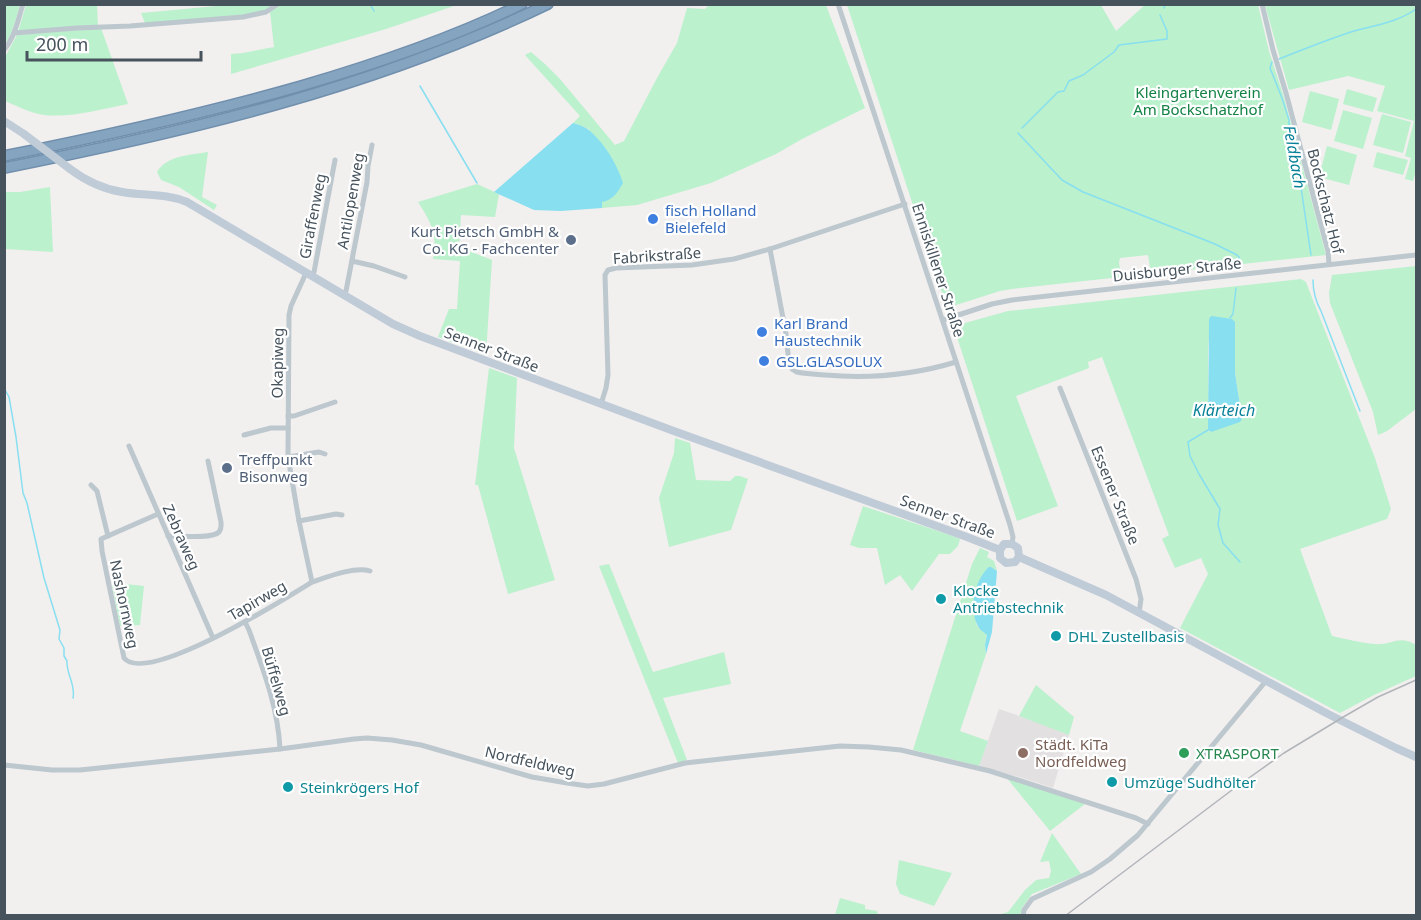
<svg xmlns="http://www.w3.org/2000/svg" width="1421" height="920" viewBox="0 0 1421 920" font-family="'Noto Sans',sans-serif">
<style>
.education{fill:#e3e0e1}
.green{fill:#bbf1cd;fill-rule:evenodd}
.water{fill:#87dff0}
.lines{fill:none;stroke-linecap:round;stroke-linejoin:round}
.stream{stroke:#87dff0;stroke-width:1.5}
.highway-casing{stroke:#708fac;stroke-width:12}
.street{stroke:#bcc7ce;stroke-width:5}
.secondary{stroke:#bfcbd7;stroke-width:8}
.highway{stroke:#85a4c0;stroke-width:9}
.rail{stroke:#b1b5ba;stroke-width:1.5}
.secondary-bridge{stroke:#bfcbd7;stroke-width:8}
.shop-dot{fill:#3f7fe0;stroke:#fff;stroke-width:2}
.service-dot{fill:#5c6f8a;stroke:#fff;stroke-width:2}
.culture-dot{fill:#0f9aa8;stroke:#fff;stroke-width:2}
.education-dot{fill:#8d6e63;stroke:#fff;stroke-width:2}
.leisure-dot{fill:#2e9e5b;stroke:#fff;stroke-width:2}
.labels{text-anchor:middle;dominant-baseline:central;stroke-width:4.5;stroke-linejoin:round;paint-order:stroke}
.park-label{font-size:15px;fill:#138245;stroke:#fff}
.street-label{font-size:15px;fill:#46535d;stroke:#fff}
.shop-label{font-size:15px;fill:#366cbe;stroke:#fff;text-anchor:start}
.service-label{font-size:15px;fill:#4e5e75;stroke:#fff;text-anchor:end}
.culture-label{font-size:15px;fill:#0d838f;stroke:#fff;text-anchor:start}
.education-label{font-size:15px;fill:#785e54;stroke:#fff;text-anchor:start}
.leisure-label{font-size:15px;fill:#27864d;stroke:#fff;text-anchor:start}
.water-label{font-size:16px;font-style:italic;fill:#088198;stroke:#fff}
</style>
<rect width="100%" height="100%" fill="#f2efef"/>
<polygon class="education" points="999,709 1045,725 1069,735 1053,788 1029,780 979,766"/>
<g class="green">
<polygon points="710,4 826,5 865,108 802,139 776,154 711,183 637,205 602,208 589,129 573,123 580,116 525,55 531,52 545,64 560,79 615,145 624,141 657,78 677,43 687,8 705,9"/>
<path d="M5,5h15c-4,13 -7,28 -15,39z"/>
<polygon points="26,5 97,5 98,25 18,32"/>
<polygon points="227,5 275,5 271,8 256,14 145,23 141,13"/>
<polygon points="281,5 457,5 386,29 231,74 231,54 243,53 274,47 270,12"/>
<polygon points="847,5 1101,5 1116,31 1145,5 1258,5 1269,51 1283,94 1326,255 1151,274 1148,255 1120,258 1119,262 1121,277 1012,289 1000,291 956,305 950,303 943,296"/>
<polygon points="1265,5 1416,5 1416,170 1413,181 1405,179 1411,158 1405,156 1414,121 1377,111 1385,86 1348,76 1289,90"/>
<path d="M101,28l27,76c-27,5 -56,14 -84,11 -14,-2 -27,-9 -39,-14v-44l12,-22z"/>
<polygon points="1347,89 1377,98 1373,112 1343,104"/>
<polygon points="1310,91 1339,99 1331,130 1302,122"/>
<polygon points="1343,110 1372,118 1363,149 1334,141"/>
<polygon points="1382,114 1411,122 1403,153 1373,145"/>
<polygon points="1327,146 1357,155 1349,185 1319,177"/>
<path d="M208,152l-6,45 15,8 -3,5 -35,-23 -18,-7 -4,-8c10,-17 34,-17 51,-20z"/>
<polygon points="1377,152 1408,160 1403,175 1373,167"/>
<path d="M477,184l22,10 -4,23 -34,-2 -2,32 33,13 -6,95 -48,-18 11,-28h8l3,-48 -27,-2c5,-24 -2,-37 -15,-57z"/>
<polygon points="50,187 53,252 5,249 5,192 20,192"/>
<polygon points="1416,266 1416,409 1387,431 1378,435 1373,412 1330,303 1329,293 1332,275"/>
<path d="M1301,279l5,3 3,8 66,168 16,51 -4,10 -87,30 32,87c14,3 29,7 43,8 16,2 24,-10 41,1v31l-42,19 -34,18 -160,-85 28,-54 -7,-16 -26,10 -13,-29 7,-4 -67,-178 -14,5 1,6 -73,28 42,110 -41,15 -61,-187 2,-4 7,-7 43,-12zM1210,317l22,2 3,54 7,46 -33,13 -1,-79z"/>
<polygon points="489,368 517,378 514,448 555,580 508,594 478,485 475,485"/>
<polygon points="675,438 690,443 696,480 730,481 735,476 740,476 748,479 731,530 669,547 659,498 674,453"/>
<polygon points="863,506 950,535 960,539 958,546 950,554 939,554 912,591 900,575 885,585 877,548 859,548 850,545"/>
<polygon points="980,548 989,552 987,557 994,561 997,571 991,567 974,596 974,611 977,626 987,635 985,645 986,654 960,731 988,741 979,766 913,750 972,564"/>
<polygon points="609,564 653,672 724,652 731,684 663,698 687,760 678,763 599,566"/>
<polygon points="116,583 144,586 140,625 120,626 112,584"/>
<polygon points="1036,685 1074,717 1069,735 1019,716"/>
<polygon points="1006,777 1085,804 1050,831"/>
<polygon points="1052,833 1081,874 1032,894 1022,908 1020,915 998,915 1008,912 1025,890 1036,880 1049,878 1051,871 1049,861 1040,862"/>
<polygon points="899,860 952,873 934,906 900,894 896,884"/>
<polygon points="840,898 865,905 865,909 877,911 878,915 835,915"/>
</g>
<g class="water">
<path d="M573,123c6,2 13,4 17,8 15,13 27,33 33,52 -5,9 -10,17 -21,19v6l-41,3 -27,-1 -40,-18z"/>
<polygon points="1212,316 1232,319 1235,322 1235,373 1242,419 1240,422 1211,432 1208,430 1209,320 1210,317"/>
<path d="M989,567h2l6,4 -5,61 -6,22 -1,-9 2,-10c-4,-3 -9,-7 -10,-11 -8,-18 -2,-44 12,-57z"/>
</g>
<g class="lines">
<g class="stream">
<polyline points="370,4 374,11"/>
<polyline points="1164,8 1165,4"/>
<path d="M1279,59c25,-10 50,-20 75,-28 22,-6 44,-9 62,-22"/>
<polyline points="1272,62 1270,68 1282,98 1289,120 1289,133 1299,174 1311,255"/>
<polyline points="420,86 477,183"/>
<polyline points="1022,128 1058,92 1064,91 1069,81 1083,75 1114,52 1119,45 1167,39 1167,31 1160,15"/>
<polyline points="1018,133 1062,180 1083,192 1215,244 1237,255 1239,257 1239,265"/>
<path d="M1313,280c0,12 2,20 8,31l39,100"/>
<polyline points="1230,318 1233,314 1236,288"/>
<path d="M4,388l5,9 7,40 7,56 4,10 17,75 16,52 -1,9 5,9v8l3,5c-1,13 9,24 6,37"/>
<polyline points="1208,430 1188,442 1190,456 1199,474 1220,509 1218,525 1223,543 1240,562"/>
</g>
<g class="highway-casing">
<g id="highway">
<path d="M4,156c100,-20 199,-42 297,-70 75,-22 150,-47 221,-82"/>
<path d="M4,168c186,-37 372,-81 544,-164"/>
</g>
</g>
<g class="street">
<polyline points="838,4 1010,525 1013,537 1012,544"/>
<polyline points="1262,4 1273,50 1286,93 1317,210 1328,251 1329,264"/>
<polyline points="14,33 77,28 130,26 243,17 266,12 278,4"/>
<path d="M4,50c11,-13 14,-30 19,-46"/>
<path d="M770,249l16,85 3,29 3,6 5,3c9,2 18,2 28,3 45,4 88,0 131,-13"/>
<polyline points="352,261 374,266 405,277"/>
<path d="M306,273l-15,33 -2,9 -1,142 11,64 13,61c15,-5 43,-16 58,-11"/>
<polyline points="312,276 314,272 335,160"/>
<polyline points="344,295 346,291 367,182 368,166 372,145"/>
<polyline points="943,320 992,304 1012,300 1416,255"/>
<polyline points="1060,388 1136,579 1141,599 1139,613"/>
<polyline points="601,404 606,388 608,375 605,275 608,270 616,268 692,265 734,259 770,249 905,204"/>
<polyline points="288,416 294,416 335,402"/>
<polyline points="244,435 271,428 288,428"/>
<polyline points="129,446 213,638"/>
<polyline points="288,457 319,452 325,454"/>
<polyline points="91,485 97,491 108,536"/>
<path d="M158,514l-57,25 1,12 22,107c23,28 162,-60 188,-76"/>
<polyline points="299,521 336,514 342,515"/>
<path d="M168,536c10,0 45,3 51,-4 3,-4 2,-6 2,-10l-13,-61"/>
<path d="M245,622l4,8c14,39 29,77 31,119"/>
<polyline points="4,765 52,770 80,770 280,749 354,739 367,738 392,740 421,745 532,777 567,783 588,786 604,784 685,763 840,746 869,747 901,750 990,771 1136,818 1148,824"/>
<polyline points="1023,916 1024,910 1032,899 1091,872 1110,859 1138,835 1266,681"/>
</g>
<g class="secondary">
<polyline points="4,121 24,134"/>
<path d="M70,169c16,12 33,20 52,23 22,4 44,1 65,10l206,122 27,12 251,94 296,107 33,13"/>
<polyline points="1000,550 1004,544 1012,544 1018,548 1019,557"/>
<polyline points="1000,550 1000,558 1006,563 1015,562 1019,557"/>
<polyline points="1019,557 1106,595 1328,714 1396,748 1416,757"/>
</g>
<use href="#highway" class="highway"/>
<polyline class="rail" points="1065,916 1232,790 1284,753 1345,716 1378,697 1416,680"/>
<polyline class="secondary-bridge" points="24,134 70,169"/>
</g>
<g class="shop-dot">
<circle cx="653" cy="219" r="6"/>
<circle cx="762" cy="332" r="6"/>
<circle cx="764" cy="361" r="6"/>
</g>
<g class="service-dot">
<circle cx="571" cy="240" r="6"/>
<circle cx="227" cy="468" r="6"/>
</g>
<g class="culture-dot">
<circle cx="941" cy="599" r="6"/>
<circle cx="1056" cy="636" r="6"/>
<circle cx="1112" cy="782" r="6"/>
<circle cx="288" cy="787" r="6"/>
</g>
<circle class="education-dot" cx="1023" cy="753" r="6"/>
<circle class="leisure-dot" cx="1184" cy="753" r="6"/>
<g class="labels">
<g class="park-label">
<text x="1198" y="92">Kleingartenverein<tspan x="1198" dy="17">Am Bockschatzhof</tspan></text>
</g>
<g class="street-label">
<text transform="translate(350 201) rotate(-80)">Antilopenweg</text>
<text transform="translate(1326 201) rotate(76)">Bockschatz Hof</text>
<text transform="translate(312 216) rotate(-79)">Giraffenweg</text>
<text transform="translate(657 255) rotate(-4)">Fabrikstraße</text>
<text transform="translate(1177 269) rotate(-6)">Duisburger Straße</text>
<text transform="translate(939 270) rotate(72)">Enniskillener Straße</text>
<text transform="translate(492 349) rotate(21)">Senner Straße</text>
<text transform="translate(277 363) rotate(-89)">Okapiweg</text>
<text transform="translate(1116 495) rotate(68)">Essener Straße</text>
<text transform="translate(948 516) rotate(20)">Senner Straße</text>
<text transform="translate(182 537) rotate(66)">Zebraweg</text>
<text transform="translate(257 600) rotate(-30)">Tapirweg</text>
<text transform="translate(125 604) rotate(78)">Nashornweg</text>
<text transform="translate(277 681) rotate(74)">Büffelweg</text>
<text transform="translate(530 761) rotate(13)">Nordfeldweg</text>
</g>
<g class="shop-label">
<text x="665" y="210">fisch Holland<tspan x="665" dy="17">Bielefeld</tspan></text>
<text x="774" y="323">Karl Brand<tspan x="774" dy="17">Haustechnik</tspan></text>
<text x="776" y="361">GSL.GLASOLUX</text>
</g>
<g class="service-label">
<text x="559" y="231">Kurt Pietsch GmbH &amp;<tspan x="559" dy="17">Co. KG - Fachcenter</tspan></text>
<text x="239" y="459" text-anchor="start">Treffpunkt<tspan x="239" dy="17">Bisonweg</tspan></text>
</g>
<g class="culture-label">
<text x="953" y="590">Klocke<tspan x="953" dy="17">Antriebstechnik</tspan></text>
<text x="1068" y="636">DHL Zustellbasis</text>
<text x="1124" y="782">Umzüge Sudhölter</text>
<text x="300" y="787">Steinkrögers Hof</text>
</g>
<g class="education-label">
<text x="1035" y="744">Städt. KiTa<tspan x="1035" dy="17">Nordfeldweg</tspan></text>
</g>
<g class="leisure-label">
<text x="1196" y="753">XTRASPORT</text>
</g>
<g class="water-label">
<text transform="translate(1295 157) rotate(80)">Feldbach</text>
<text x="1224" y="410">Klärteich</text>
</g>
</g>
<rect width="1421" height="920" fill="none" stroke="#46535d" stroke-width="12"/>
<path d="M27 51v9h174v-9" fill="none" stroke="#46535d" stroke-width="3"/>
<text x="36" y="51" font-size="18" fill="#46535d" stroke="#ffffff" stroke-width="4.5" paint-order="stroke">200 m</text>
</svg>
